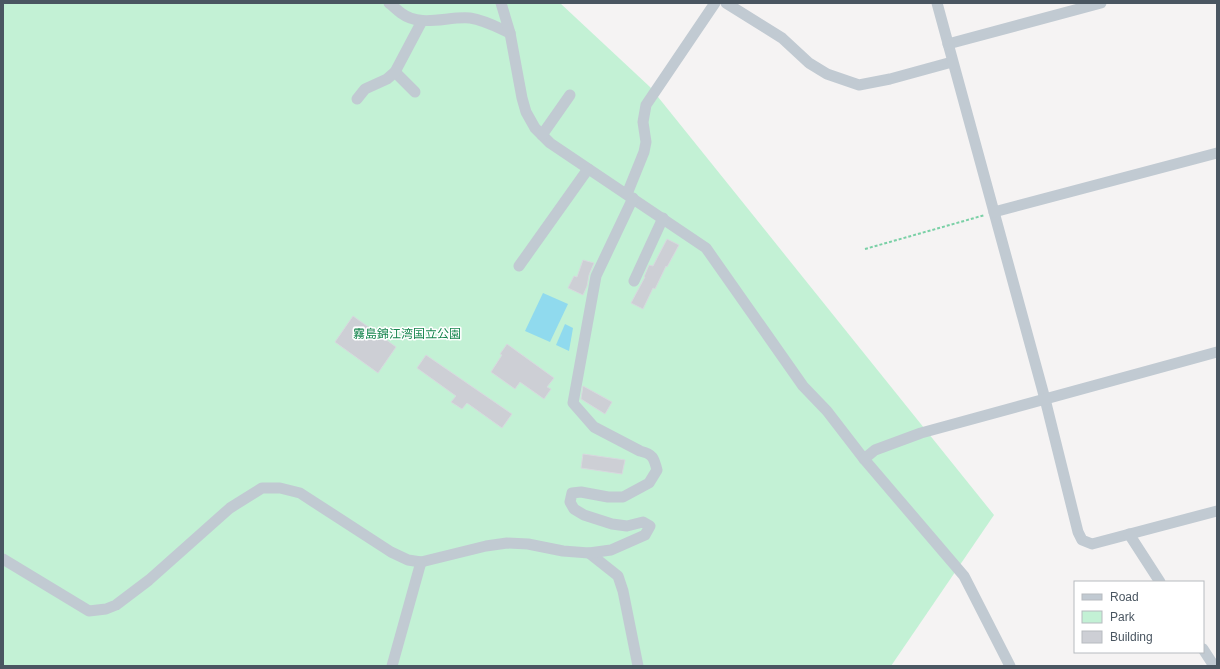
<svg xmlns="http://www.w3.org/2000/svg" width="1220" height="669" viewBox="0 0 1220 669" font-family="Helvetica,'Noto Sans JP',sans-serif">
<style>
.green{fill:#c3f1d5}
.water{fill:#90daee}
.building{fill:#cdcfd5;stroke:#d7d9de}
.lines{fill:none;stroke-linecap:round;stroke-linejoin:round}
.path{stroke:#7ad0a6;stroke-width:2;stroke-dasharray:3 2;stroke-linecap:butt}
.minor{stroke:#c1cad2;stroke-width:11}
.labels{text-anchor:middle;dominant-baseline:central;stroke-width:3;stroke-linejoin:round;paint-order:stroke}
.park-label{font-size:12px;fill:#17864f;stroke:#fff}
</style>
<rect width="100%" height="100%" fill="#f5f3f3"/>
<polygon class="green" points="3,3 560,3 650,87 994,515 891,666 3,666"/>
<g class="water">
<polygon points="543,293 568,304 550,342 525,331"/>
<polygon points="565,324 573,328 569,351 556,345"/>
</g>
<g class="building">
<polygon points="667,239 679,245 667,267 666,266 655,289 653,288 643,309 631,303 645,277 644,277 649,265 653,266"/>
<polygon points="583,260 594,263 589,275 587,286 583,295 568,288 574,276 577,277"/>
<polygon points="353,316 396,347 378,373 335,342"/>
<polygon points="507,344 554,378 547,387 551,389 544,399 520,382 515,389 491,372 502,355 500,354"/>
<polygon points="426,355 512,414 502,428 467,403 462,409 451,402 456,396 417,368"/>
<polygon points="583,386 612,402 605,414 581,399"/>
<polygon points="583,454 625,460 622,474 581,468"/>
</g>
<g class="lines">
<polyline class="path" points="865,249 985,215"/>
<g class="minor">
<path d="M389,3c4,3 8,7 12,10 20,15 46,3 69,5 14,2 27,9 40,15"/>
<polyline points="501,3 510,33 522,98 526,112 535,128 550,143 706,248 803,386 827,411 864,459 964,576 1010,666"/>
<polyline points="726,3 782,38 809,63 827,74 859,85 890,79 952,62"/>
<polyline points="937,3 1045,399 1078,532 1082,540 1092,544 1217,511"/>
<polyline points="948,44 1101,3"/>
<polyline points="395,72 415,92"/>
<polyline points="357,99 365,89 387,79 395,72 422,21"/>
<polyline points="542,135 570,95"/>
<polyline points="627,194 644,152 646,142 643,122 646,105 715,3"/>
<polyline points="994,212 1217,153"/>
<polyline points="519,266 588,169"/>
<polyline points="634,281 663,218"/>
<polyline points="864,459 875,450 921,433 1217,352"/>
<polyline points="1129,534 1160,582"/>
<polyline points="589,553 618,576 623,591 638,666"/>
<path d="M3,559l86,52 17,-2 10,-4 33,-25 81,-72 32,-20h18l20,5 91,59 17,8 13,2 65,-16 21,-3 21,1 35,7 26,2 22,-3 34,-15 5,-9 -7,-4 -16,4 -15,-2 -28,-9 -10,-6 -4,-7 2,-9 9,-1 27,5h15l26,-14 8,-13c-3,-12 -4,-16 -17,-19l-46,-24 -21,-24 23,-127 37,-78"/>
<polyline points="1203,649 1214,666"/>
<polyline points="392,666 421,562"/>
</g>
</g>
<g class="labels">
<g class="park-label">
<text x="407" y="334">霧島錦江湾国立公園</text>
</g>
</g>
<rect width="1220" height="669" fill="none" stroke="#4a5661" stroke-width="8"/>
<rect x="1074" y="581" width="130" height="72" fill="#ffffff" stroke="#b7bbc0"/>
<rect x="1082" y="594" width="20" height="6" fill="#c1cad2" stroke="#b7bbc0"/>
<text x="1110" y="601" font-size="12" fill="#4a5661">Road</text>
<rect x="1082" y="611" width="20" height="12" fill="#c3f1d5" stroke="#b7bbc0"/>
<text x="1110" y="621" font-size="12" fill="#4a5661">Park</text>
<rect x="1082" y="631" width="20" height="12" fill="#cdcfd5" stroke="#b7bbc0"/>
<text x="1110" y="641" font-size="12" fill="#4a5661">Building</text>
</svg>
